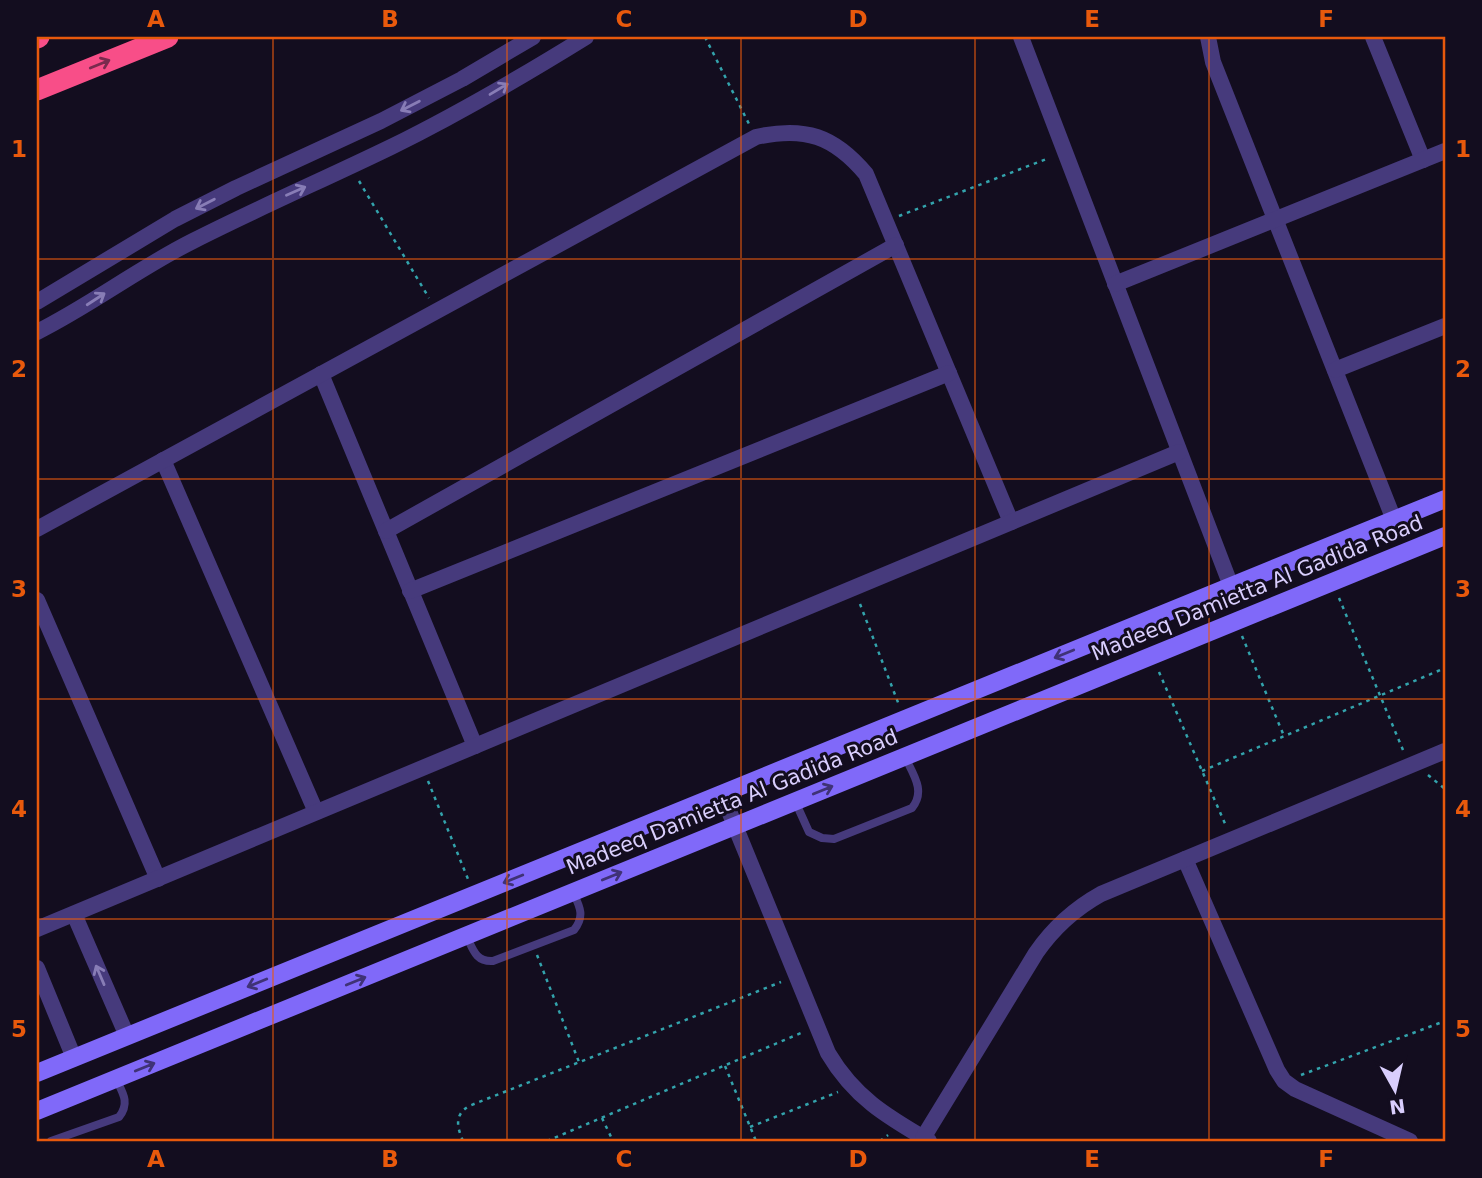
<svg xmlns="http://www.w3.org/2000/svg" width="1482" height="1178" viewBox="0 0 1482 1178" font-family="'DejaVu Sans',sans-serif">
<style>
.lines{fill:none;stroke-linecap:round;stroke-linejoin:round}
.path{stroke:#33a3ac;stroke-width:2.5;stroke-dasharray:3.5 5;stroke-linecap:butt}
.lane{stroke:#463a7c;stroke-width:8}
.street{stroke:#463a7c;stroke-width:16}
.secondary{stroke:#8069f9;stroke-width:18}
.highway{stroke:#f84e88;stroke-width:21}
.oneway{stroke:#7a2a4e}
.oneway2{stroke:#887db6}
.oneway3{stroke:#3f3276}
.grid{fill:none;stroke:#e8590c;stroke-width:2;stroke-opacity:0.55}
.labels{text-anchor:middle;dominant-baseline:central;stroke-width:6;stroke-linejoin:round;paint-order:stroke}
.street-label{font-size:21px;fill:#d9cefd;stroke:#130d1f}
.neatline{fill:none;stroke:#e8590c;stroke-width:2.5}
.grid-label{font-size:23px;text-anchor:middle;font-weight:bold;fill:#e8590c}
</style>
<rect width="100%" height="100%" fill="#130d1f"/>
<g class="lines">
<g class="path">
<polyline points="705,37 749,124"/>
<polyline points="359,181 429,298"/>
<polyline points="899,216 1049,158"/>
<polyline points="1339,598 1403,750"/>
<polyline points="860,604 899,705"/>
<polyline points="1242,636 1284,736"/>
<polyline points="1159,672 1226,826"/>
<polyline points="1202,771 1445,668"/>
<polyline points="1428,775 1445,789"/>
<polyline points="428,781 468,879"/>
<polyline points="537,955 579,1062"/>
<polyline points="725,1066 756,1141"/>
<polyline points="1301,1075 1445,1021"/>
<polyline points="602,1118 613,1141"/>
<polyline points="750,1127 838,1092"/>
<path d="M463,1141c-6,-14 -9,-26 6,-35l312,-124"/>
<polyline points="547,1141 801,1033"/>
<polyline points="880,1141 888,1135"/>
</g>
<g class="lane">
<path d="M795,801l14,31 13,6 12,1 78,-31c14,-17 1,-34 -7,-51"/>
<path d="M466,935c7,14 9,27 27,26l81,-31c11,-14 6,-23 -1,-38"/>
<path d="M51,1141l68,-24c11,-14 4,-24 -3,-38"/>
</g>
<g class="street">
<polyline points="1021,37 1231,586"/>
<polyline points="1208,37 1213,62 1394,520"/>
<polyline points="1373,37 1423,160"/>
<polyline points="1115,284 1445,151"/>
<polyline points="37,302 175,219 236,188 381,121 462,79 533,37"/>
<path d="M37,332c54,-27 102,-64 156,-91 65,-33 132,-62 198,-94 67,-33 132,-71 195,-110"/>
<polyline points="1335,370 1445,326"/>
<polyline points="321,374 475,746"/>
<polyline points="163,460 316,812"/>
<path d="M37,529l719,-392c49,-11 78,-1 110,37l145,348"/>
<polyline points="386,531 896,245"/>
<polyline points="410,591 949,373"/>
<polyline points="37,600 158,879"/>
<path d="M722,794l106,259c26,44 58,63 101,88"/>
<polyline points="1185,859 1277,1070 1284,1081 1295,1089 1410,1141"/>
<polyline points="74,914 127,1036"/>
<polyline points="37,929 1179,452"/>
<polyline points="37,968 74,1058"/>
<path d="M923,1138l113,-185c18,-26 38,-44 65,-59l344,-143"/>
</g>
<g class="secondary">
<polyline points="37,1073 1445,499"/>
<polyline points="37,1111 1445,536"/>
</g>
<g class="highway">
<polyline points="37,38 39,37"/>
<polyline points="37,90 168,37"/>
</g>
</g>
<defs><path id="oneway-shaft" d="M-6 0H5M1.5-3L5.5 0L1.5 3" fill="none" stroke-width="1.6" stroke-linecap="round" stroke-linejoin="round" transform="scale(1.75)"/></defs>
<use class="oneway" href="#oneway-shaft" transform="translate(100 64) rotate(-22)"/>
<g class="oneway2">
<use href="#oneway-shaft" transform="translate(499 89) rotate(-31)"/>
<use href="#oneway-shaft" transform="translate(410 106) rotate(153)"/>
<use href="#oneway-shaft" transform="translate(296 191) rotate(-24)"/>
<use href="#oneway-shaft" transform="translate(205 204) rotate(153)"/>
<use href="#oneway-shaft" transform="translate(96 299) rotate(-33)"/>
<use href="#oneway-shaft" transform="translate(100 975) rotate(-113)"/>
</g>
<g class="oneway3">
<use href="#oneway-shaft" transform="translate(1064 654) rotate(158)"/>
<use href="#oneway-shaft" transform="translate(823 790) rotate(-22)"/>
<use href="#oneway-shaft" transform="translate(612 876) rotate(-22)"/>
<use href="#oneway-shaft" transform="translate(513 879) rotate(158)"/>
<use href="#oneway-shaft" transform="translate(356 981) rotate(-22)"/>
<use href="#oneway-shaft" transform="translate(257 983) rotate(158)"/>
<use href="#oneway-shaft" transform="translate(145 1067) rotate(-22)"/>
</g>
<path class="grid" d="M273,37v1104M507,37v1104M741,37v1104M975,37v1104M1209,37v1104M37,259h1408M37,479h1408M37,699h1408M37,919h1408"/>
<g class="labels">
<g class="street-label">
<text transform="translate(1257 588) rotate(-22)">Madeeq Damietta Al Gadida Road</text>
<text transform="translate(732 802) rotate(-22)">Madeeq Damietta Al Gadida Road</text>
</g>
</g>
<rect width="1482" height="1178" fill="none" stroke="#130d1f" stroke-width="77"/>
<g transform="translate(1395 1090) rotate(172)" stroke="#130d1f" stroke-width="5" paint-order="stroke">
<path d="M0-5L12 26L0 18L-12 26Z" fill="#d9cefd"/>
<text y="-10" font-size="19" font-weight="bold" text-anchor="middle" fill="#d9cefd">N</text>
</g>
<rect x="38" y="38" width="1406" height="1102" class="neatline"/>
<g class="grid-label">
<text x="156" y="27">A</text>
<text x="390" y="27">B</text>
<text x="624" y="27">C</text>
<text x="858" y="27">D</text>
<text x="1092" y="27">E</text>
<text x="1326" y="27">F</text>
<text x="19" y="157">1</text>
<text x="1463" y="157">1</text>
<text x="19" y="377">2</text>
<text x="1463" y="377">2</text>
<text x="19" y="597">3</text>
<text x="1463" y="597">3</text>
<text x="19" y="817">4</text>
<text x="1463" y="817">4</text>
<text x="19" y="1037">5</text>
<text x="1463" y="1037">5</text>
<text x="156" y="1167">A</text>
<text x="390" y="1167">B</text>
<text x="624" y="1167">C</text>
<text x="858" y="1167">D</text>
<text x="1092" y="1167">E</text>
<text x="1326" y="1167">F</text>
</g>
</svg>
